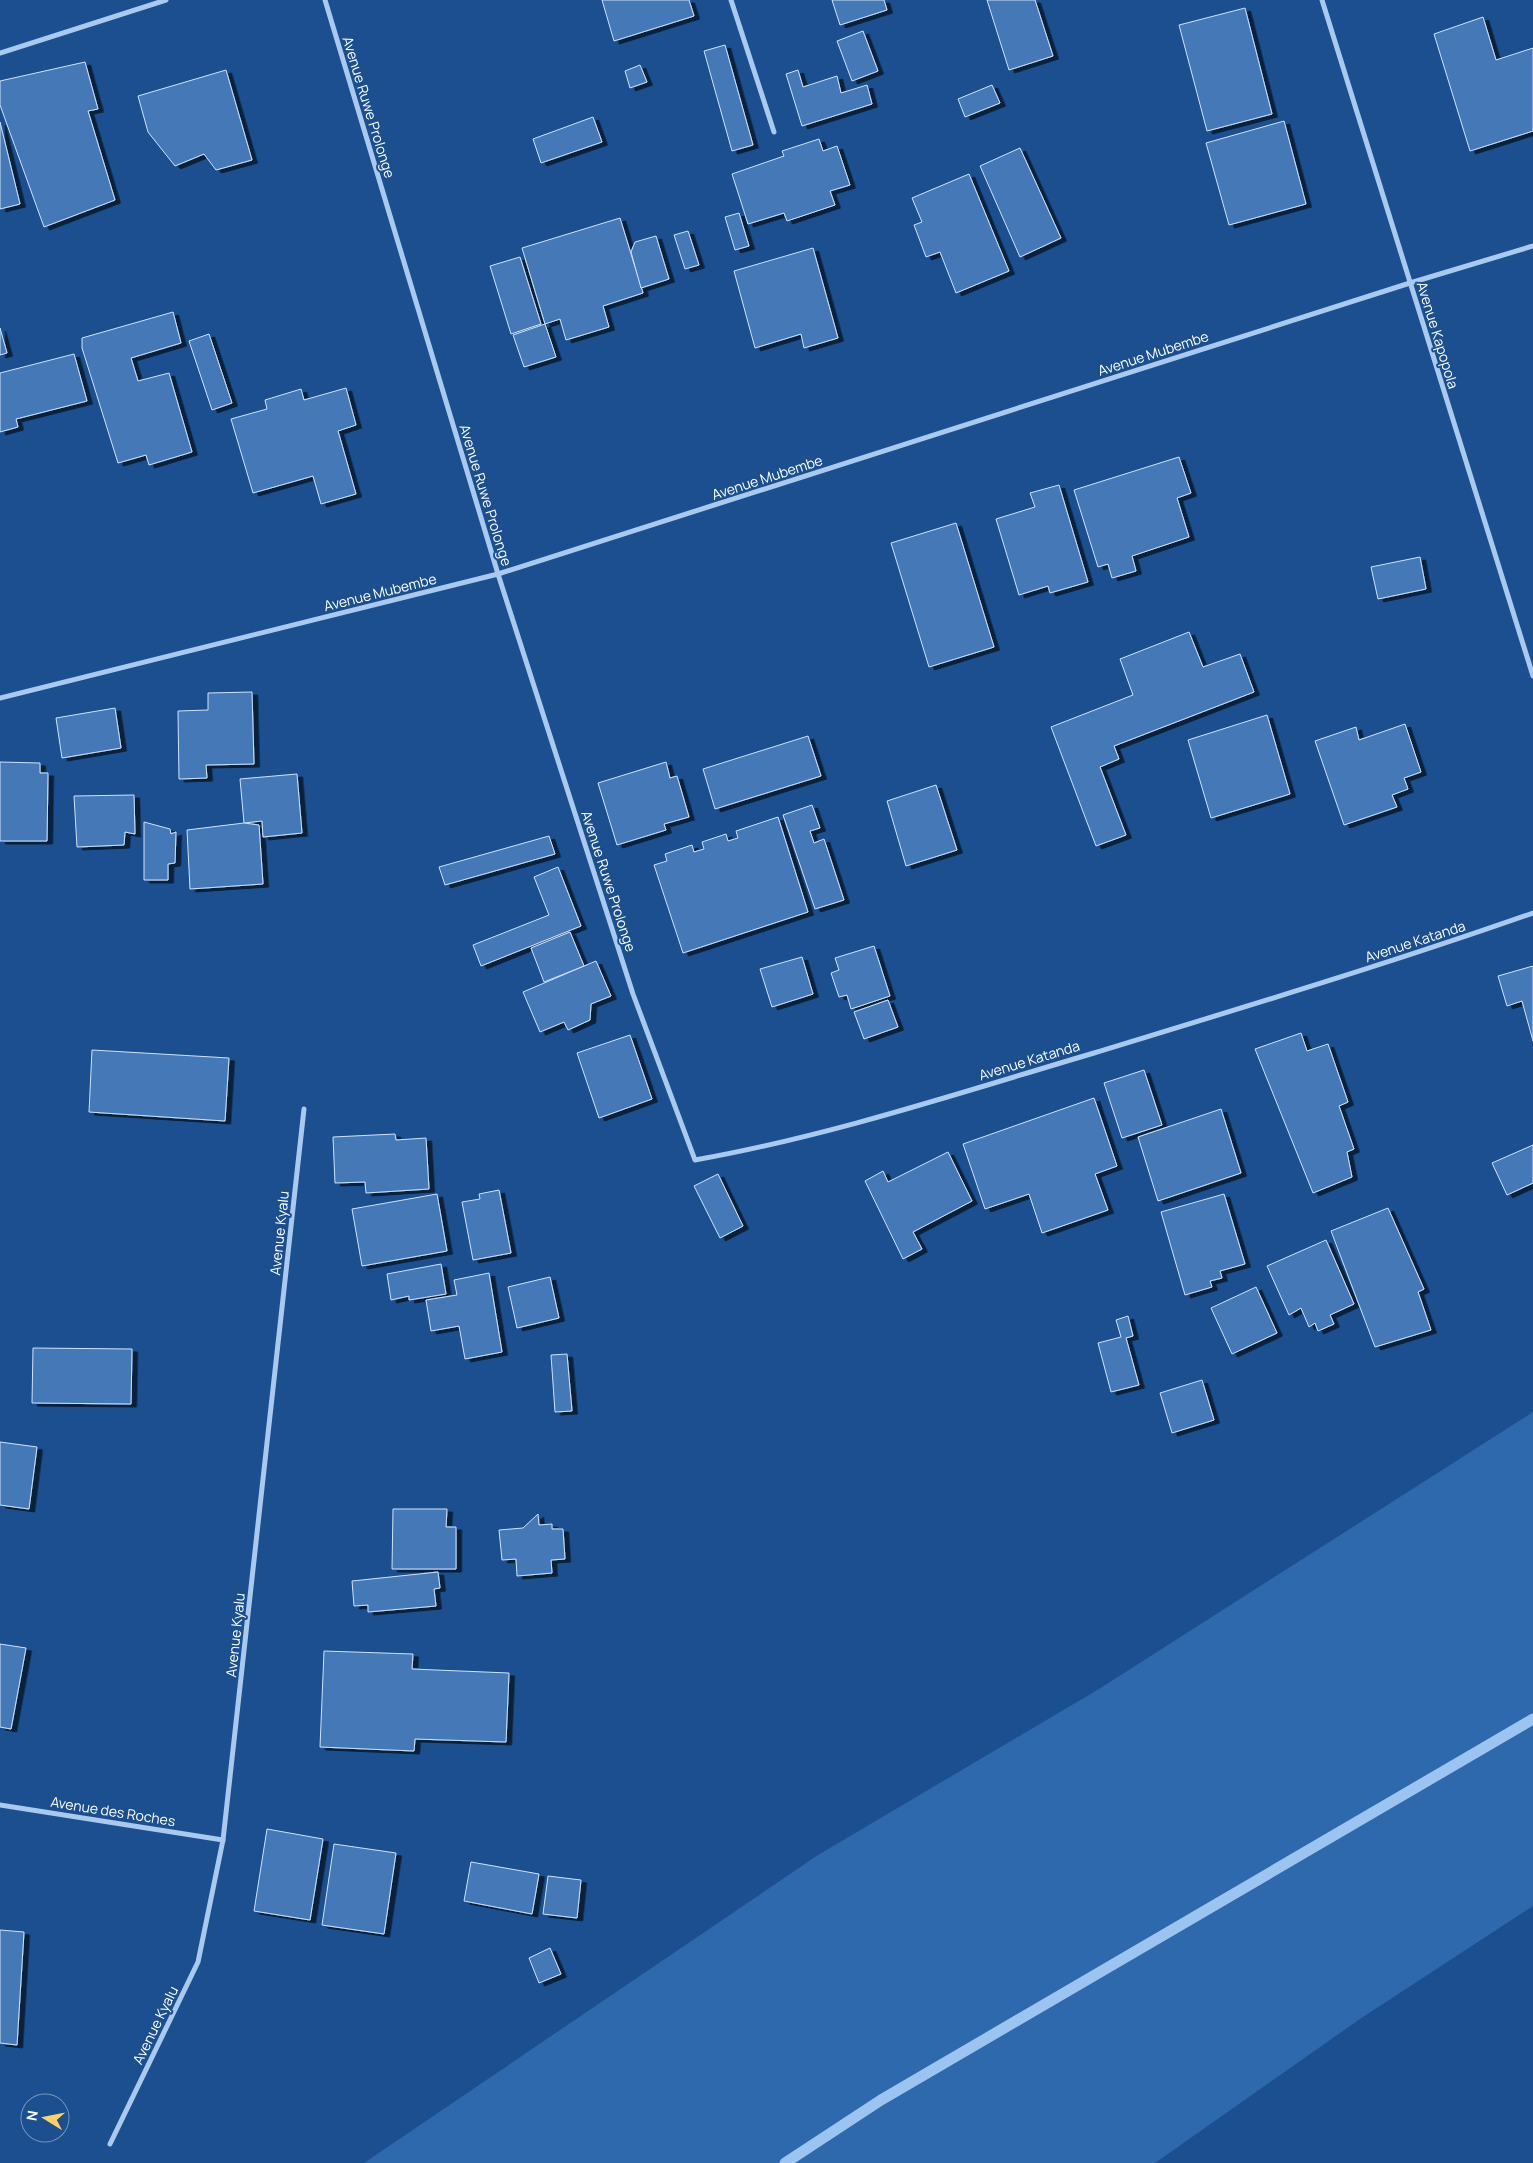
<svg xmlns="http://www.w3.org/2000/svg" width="1533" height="2163" viewBox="0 0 1533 2163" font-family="Manrope,sans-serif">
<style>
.green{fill:#2e69ad}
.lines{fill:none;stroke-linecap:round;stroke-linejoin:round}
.stream{stroke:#9cc4f0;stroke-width:11}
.building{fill:#4478b7;stroke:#cfe3fa;filter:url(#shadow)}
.minor{stroke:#a9c9ee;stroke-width:5}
.labels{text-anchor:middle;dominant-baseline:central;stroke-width:4;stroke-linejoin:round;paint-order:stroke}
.street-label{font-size:14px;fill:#fff;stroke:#1b4f8f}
</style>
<defs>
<filter id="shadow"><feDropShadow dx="5.5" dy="3" stdDeviation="0" flood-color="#0009"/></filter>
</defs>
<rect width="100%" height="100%" fill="#1b4f8f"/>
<polygon class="green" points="1533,1412 1533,1906 1360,2019 1155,2163 364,2163 818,1855 1099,1689"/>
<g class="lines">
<polyline class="stream" points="785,2163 881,2100 1533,1719"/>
</g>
<g class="building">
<polygon points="602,0 689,0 694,16 614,41"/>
<polygon points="832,0 884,0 887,10 840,25"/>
<polygon points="987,0 1035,0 1053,56 1009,70"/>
<polygon points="1245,8 1272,114 1207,131 1179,25"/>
<polygon points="1483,17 1496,60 1533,48 1533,131 1470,151 1434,34"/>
<polygon points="863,31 878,71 852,81 837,41"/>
<polygon points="725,45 753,145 732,151 704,51"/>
<polygon points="85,62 98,109 88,111 115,200 44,227 0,105 0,81"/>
<polygon points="640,65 647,82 630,88 625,71"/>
<polygon points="226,70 252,160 216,170 204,154 175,166 148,132 138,96"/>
<polygon points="798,70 803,87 837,76 841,93 867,85 872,104 802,126 786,74"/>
<polygon points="992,85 1000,103 965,117 958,99"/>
<polygon points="593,117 602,142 541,163 533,139"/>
<polygon points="1284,121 1306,204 1229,225 1206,143"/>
<polygon points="0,122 20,204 0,209"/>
<polygon points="819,139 823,151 837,146 850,185 830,191 835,205 787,221 784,213 748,224 732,174 784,156 782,151"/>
<polygon points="1020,148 1061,238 1020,257 980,166"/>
<polygon points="969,174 1009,271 956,293 940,252 926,257 914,225 922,222 912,198"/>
<polygon points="739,213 749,246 735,250 725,217"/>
<polygon points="620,218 643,293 603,306 609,327 566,340 560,319 545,324 522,248"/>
<polygon points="688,231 699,265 685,269 674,235"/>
<polygon points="656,236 669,279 641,288 631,252 635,242"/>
<polygon points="813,248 838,338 804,348 801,334 755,348 734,271"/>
<polygon points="520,257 541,324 511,334 490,266"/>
<polygon points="173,312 181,343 131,358 138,381 169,373 192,452 149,465 146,455 118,463 82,348 82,338"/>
<polygon points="545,324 556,357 524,367 513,335"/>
<polygon points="0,328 7,353 0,355"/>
<polygon points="209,334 232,403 212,410 189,341"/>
<polygon points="74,354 87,401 16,419 18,427 0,432 0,373"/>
<polygon points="346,388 356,425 338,431 356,494 321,504 313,476 253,493 231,419 267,409 265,400 301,389 304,400"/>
<polygon points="1179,457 1191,493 1177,498 1189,537 1132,556 1136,571 1112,578 1108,564 1098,567 1074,490"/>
<polygon points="1059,485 1088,582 1050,593 1048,586 1019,595 996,519 1035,507 1030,493"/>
<polygon points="956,523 994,647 929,667 891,543"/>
<polygon points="1420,557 1426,589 1378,599 1371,567"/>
<polygon points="1189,632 1203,667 1240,654 1254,692 1114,746 1119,759 1100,767 1126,835 1096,846 1051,727 1133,695 1120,659"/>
<polygon points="252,692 254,764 206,765 207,778 179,779 178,711 208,710 208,693"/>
<polygon points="115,708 121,748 62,758 56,718"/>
<polygon points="1267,715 1290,794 1211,818 1188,740"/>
<polygon points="1405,724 1421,772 1404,778 1408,789 1392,795 1397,807 1344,825 1315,741 1356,727 1359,740"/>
<polygon points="808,736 821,776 715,809 703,769"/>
<polygon points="0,762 40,763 40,773 48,773 47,841 0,841"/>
<polygon points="666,762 670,778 677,776 689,817 664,824 666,830 617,845 598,783"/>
<polygon points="297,774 302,833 263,837 262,821 244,823 240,779"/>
<polygon points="936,785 957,850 906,866 887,801"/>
<polygon points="134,795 135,834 125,832 124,845 77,847 74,796"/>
<polygon points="812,805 820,828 810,831 814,843 824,839 844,900 815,909 783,815"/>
<polygon points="778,817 808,912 683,953 654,865 667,861 665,854 692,845 694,852 704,849 702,842 726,834 728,841 738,838 736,831"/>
<polygon points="144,822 170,829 171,834 176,832 175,863 168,864 168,880 144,880"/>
<polygon points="244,823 259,825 263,884 190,889 187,830"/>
<polygon points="549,836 555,854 445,885 439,867"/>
<polygon points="558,867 581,926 481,966 473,945 549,915 534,877"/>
<polygon points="570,932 584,966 544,982 531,948"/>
<polygon points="874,946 890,996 851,1009 847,995 839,997 831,973 839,970 835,958"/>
<polygon points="802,957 813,994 772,1007 760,969"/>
<polygon points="596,961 611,996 591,1004 590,1020 568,1030 564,1022 540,1032 523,992"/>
<polygon points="1533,966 1533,1041 1522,1001 1507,1006 1498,976"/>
<polygon points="888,1000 898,1027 864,1039 854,1012"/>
<polygon points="1301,1033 1307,1051 1328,1044 1348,1102 1339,1106 1354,1149 1347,1152 1352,1177 1313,1193 1255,1049"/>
<polygon points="630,1035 652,1099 599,1118 577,1053"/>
<polygon points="92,1050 229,1058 225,1121 89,1112"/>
<polygon points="1144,1070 1162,1125 1122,1138 1104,1083"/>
<polygon points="1094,1098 1117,1166 1095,1174 1108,1210 1042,1233 1029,1194 985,1209 963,1144"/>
<polygon points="1221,1109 1241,1173 1158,1201 1138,1137"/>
<polygon points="395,1134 396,1140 426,1138 429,1189 366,1193 365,1182 335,1183 333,1137"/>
<polygon points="1533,1145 1533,1183 1507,1195 1492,1163"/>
<polygon points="948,1152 972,1201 913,1232 922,1249 903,1259 865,1181 883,1171 888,1182"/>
<polygon points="718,1174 743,1226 720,1238 694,1186"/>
<polygon points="499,1190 511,1253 473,1260 462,1202 480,1199 479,1194"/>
<polygon points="437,1194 447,1251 362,1266 352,1209"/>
<polygon points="1224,1194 1245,1264 1220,1271 1222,1278 1210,1281 1212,1287 1185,1295 1161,1212"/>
<polygon points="1388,1208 1424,1289 1418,1292 1431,1330 1375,1347 1331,1231"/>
<polygon points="1326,1240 1354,1304 1330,1315 1334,1324 1318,1331 1315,1323 1309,1327 1301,1308 1289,1315 1267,1266"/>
<polygon points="441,1264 446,1294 409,1300 409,1296 391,1300 387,1274"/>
<polygon points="489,1273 502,1352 465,1359 459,1326 431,1331 426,1300 457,1295 454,1280"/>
<polygon points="550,1277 559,1318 517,1328 508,1287"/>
<polygon points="1256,1287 1277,1333 1232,1354 1211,1308"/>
<polygon points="1128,1316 1133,1336 1126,1338 1139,1385 1111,1392 1098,1343 1121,1337 1116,1320"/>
<polygon points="33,1348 132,1349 131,1404 32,1403"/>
<polygon points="567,1354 572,1411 555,1412 551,1355"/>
<polygon points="1202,1380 1214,1420 1172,1433 1160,1393"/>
<polygon points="0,1442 37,1447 29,1509 0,1505"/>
<polygon points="393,1509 447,1509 446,1527 456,1527 456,1569 392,1569"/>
<polygon points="538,1514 539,1525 552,1524 552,1529 563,1529 565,1559 551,1560 552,1573 517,1576 516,1559 502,1560 499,1530 523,1528"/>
<polygon points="438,1572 440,1588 434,1589 436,1606 368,1612 368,1605 354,1606 352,1581"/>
<polygon points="0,1644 26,1648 11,1729 0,1727"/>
<polygon points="324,1651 413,1654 412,1669 509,1673 506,1742 415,1739 414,1751 320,1747"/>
<polygon points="267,1829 323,1839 310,1920 254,1911"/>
<polygon points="334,1844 396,1853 384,1934 322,1925"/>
<polygon points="471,1862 539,1874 532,1914 464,1901"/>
<polygon points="548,1876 581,1880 577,1918 543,1914"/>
<polygon points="0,1930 24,1932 17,2045 0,2043"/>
<polygon points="550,1948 561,1974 539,1983 529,1958"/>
</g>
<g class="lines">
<g class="minor">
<path d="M325,0l173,574 135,420 62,166c135,-24 267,-68 399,-107 147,-45 294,-89 439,-140"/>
<polyline points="731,0 774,132"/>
<polyline points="1322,0 1533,676"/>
<polyline points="0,53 166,0"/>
<polyline points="0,698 498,574 1410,283 1533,246"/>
<polyline points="0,1805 223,1840"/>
<polyline points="110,2144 198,1962 223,1840 304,1109"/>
</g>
</g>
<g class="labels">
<g class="street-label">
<text transform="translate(369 107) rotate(73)">Avenue Ruwe Prolonge</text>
<text transform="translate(1438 335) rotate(73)">Avenue Kapopola</text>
<text transform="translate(1153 353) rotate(-18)">Avenue Mubembe</text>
<text transform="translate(767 477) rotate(-18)">Avenue Mubembe</text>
<text transform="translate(486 495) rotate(73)">Avenue Ruwe Prolonge</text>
<text transform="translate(380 592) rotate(-14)">Avenue Mubembe</text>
<text transform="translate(609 881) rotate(72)">Avenue Ruwe Prolonge</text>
<text transform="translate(1415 941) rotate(-18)">Avenue Katanda</text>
<text transform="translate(1029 1060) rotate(-17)">Avenue Katanda</text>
<text transform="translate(279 1233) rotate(-84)">Avenue Kyalu</text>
<text transform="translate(235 1635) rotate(-84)">Avenue Kyalu</text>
<text transform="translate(113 1811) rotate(9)">Avenue des Roches</text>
<text transform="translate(155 2025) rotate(-64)">Avenue Kyalu</text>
</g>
</g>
<g transform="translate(45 2118) rotate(280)"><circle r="24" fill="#1b4f8f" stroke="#7695bc"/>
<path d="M0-4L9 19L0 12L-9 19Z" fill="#ffd166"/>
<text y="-8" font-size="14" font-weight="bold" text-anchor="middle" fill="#ffffff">N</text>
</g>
</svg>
